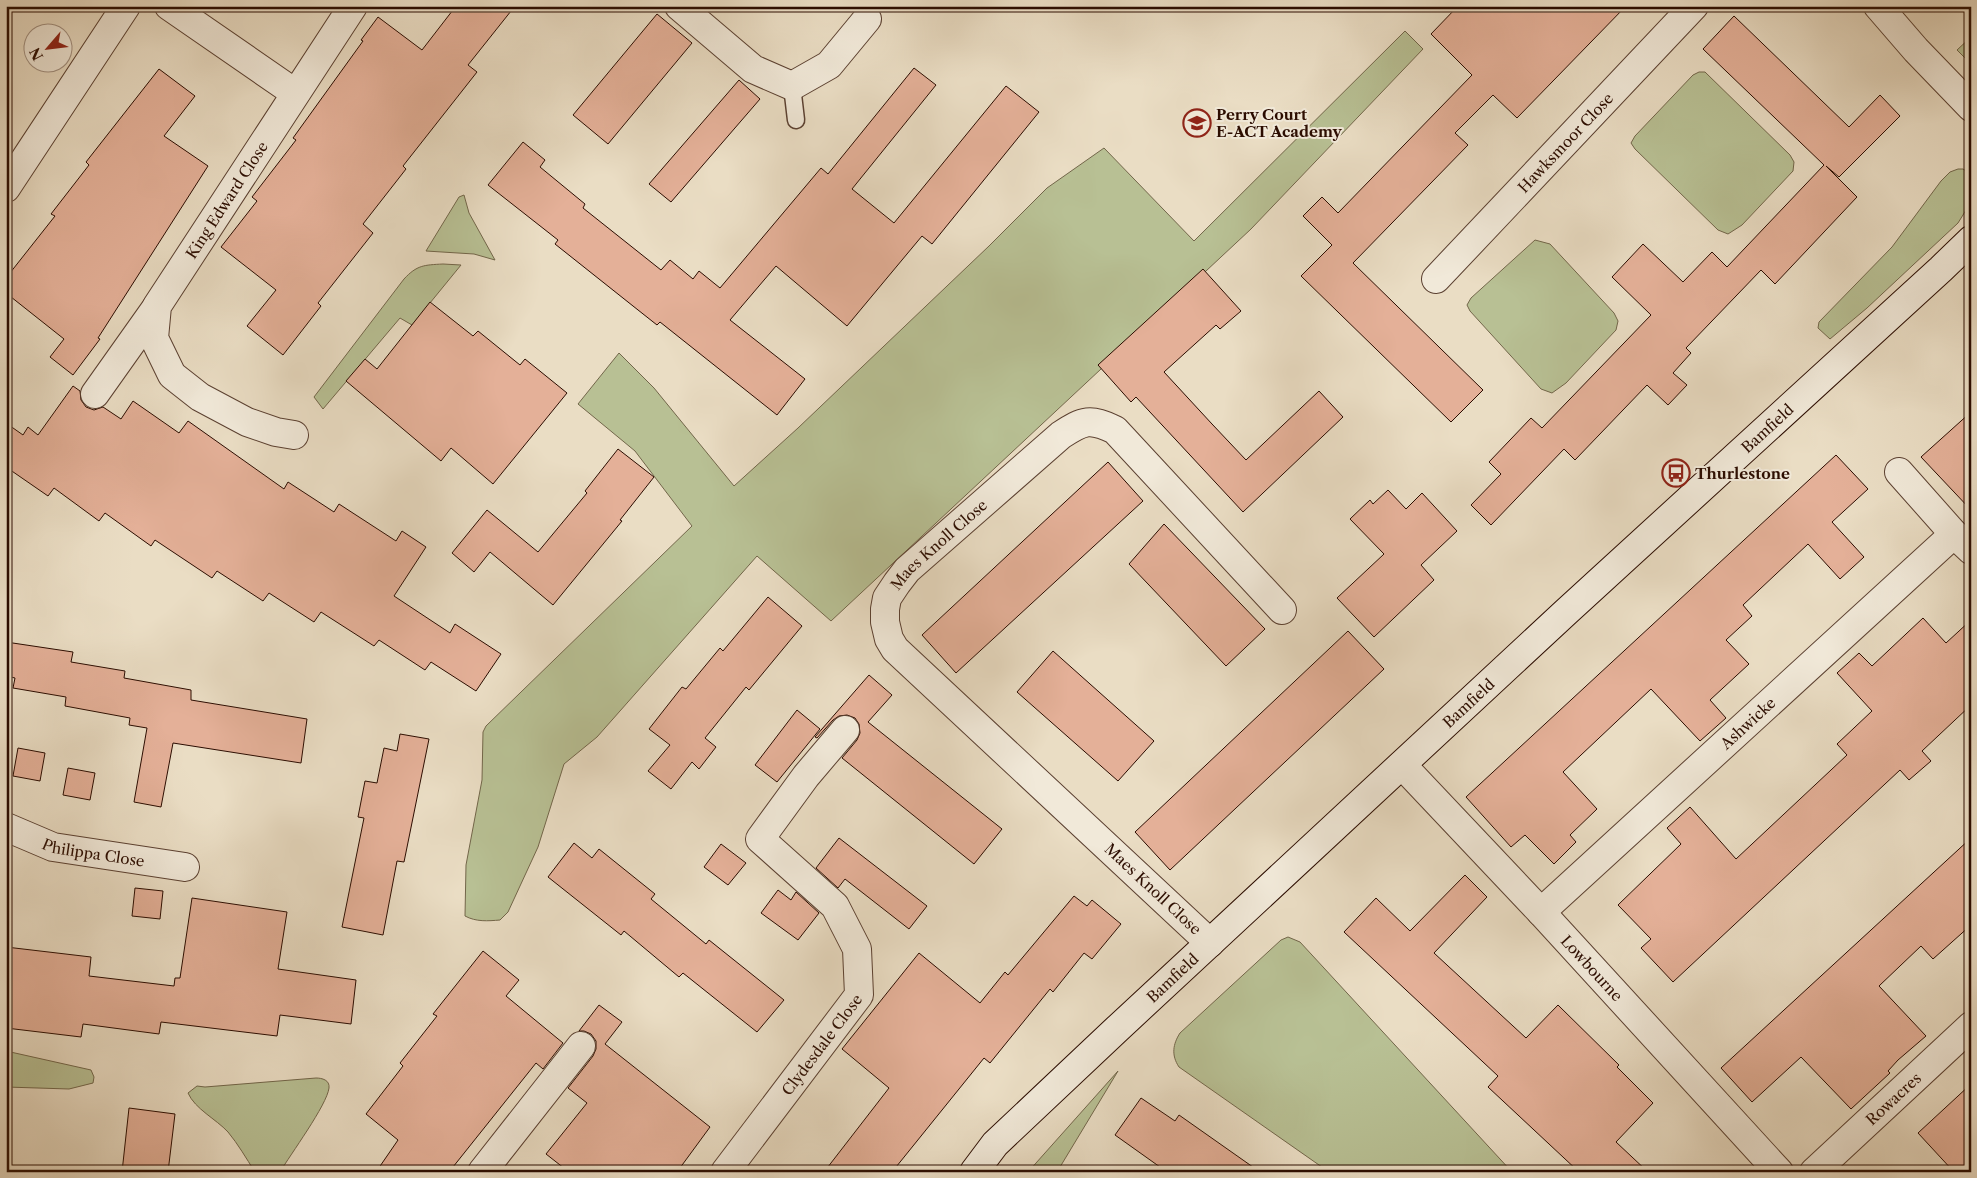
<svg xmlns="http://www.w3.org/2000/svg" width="1977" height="1178" viewBox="0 0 1977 1178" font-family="'Libre Caslon Text',serif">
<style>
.green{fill:#b8c094;stroke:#72664a}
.building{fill:#e4b098;stroke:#2b0c00}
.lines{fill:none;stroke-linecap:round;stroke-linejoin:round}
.lane-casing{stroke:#5b4031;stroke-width:19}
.street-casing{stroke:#5b4031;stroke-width:30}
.secondary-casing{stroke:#2b0c00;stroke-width:30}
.lane{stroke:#f1e9d9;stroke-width:16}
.street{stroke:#f1e9d9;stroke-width:28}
.secondary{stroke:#f1e9d9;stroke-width:28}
.labels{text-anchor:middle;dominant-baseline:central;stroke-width:4;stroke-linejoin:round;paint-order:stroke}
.poi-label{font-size:15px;font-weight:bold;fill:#2b0c00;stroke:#f1e9d9;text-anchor:start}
.street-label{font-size:15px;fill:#2b0c00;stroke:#f1e9d9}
</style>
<rect width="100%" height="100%" fill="#eaddc4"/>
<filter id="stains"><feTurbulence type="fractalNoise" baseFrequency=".004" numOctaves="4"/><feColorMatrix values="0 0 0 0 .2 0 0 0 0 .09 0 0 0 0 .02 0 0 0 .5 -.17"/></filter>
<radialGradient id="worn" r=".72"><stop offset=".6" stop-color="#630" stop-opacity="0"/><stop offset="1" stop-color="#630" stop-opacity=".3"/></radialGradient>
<g class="green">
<path d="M1405,31l18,18 -172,180 -420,392 -74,-65 -160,181 -33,27 -26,83 -30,65 -8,8c-12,1 -24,2 -35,-4l1,-51 16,-85 1,-48 3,-6 206,-200 -57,-75 -57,-47 41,-51 35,35 80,98 64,-58 191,-182 58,-58 57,-40 90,93z"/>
<polygon points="1971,37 1971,64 1957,50"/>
<polygon points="1699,72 1705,72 1790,155 1794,162 1793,171 1742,225 1728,234 1718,230 1635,149 1631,143 1635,136 1693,75"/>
<polygon points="1958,169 1963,169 1971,174 1971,202 1958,223 1867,308 1830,339 1818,328 1819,322 1892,247 1941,181 1950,172"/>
<polygon points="464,195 469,213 495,260 474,254 426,251 459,197"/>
<polygon points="1535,240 1550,244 1614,313 1618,321 1616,330 1566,383 1552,393 1541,389 1470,311 1467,305 1471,298"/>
<path d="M443,264l18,1 -49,60 -12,-7 -77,91 -9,-12 90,-118c13,-14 20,-14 39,-15z"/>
<path d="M1288,937l12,5 212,230h-183l-150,-105c-8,-12 -6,-23 1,-34l101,-93z"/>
<polygon points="6,1051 91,1070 94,1077 93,1083 69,1089 6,1087"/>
<polygon points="1118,1071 1057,1172 1027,1172 1028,1172"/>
<path d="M316,1078c6,0 14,2 13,10 -2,17 -39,67 -49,84h-25c-9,-14 -17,-28 -27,-40 -12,-13 -33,-23 -40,-39l9,-7 8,1z"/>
</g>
<g class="building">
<polygon points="456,6 515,6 468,65 477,72 403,166 406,169 363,224 373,233 318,303 321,306 283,355 247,326 276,290 221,247 257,201 252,197 296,140 293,138 363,41 361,40 378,17 422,50"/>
<polygon points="1458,6 1626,6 1517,118 1493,95 1455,133 1468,145 1353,263 1483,390 1451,422 1301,276 1332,245 1303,216 1322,197 1338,213 1472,75 1431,34"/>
<polygon points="657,14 692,43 608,144 573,115"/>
<polygon points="1734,16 1849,127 1880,95 1900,116 1839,177 1826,166 1857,197 1775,284 1761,270 1686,348 1691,353 1673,373 1687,385 1668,405 1647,385 1575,460 1564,449 1491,525 1471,505 1501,474 1489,462 1531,418 1542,428 1651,315 1612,277 1643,244 1683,282 1712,252 1727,267 1824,165 1703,49"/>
<polygon points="914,68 936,85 852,189 894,223 1006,86 1039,112 932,244 922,236 847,326 776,266 730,320 805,379 777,415 660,322 657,325 633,306 555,244 558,240 488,185 523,142 545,160 540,167 585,204 583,208 661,270 670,260 693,279 699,271 720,288 821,168 828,174"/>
<polygon points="159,69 195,96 164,136 208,166 98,338 100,339 73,375 50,357 64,339 6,293 6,278 55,216 51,214 89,165 86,162"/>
<polygon points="739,80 760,99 671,202 649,184"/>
<polygon points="1203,269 1241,311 1220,329 1216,325 1164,372 1212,424 1246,460 1319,391 1343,417 1243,512 1136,397 1131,402 1098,365"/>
<polygon points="430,302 473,336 478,331 520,365 525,359 567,393 493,484 451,448 441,461 346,381 365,359 377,369"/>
<polygon points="73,386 80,391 81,400 86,407 94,410 103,407 121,419 133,401 179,433 188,421 284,489 288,482 334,512 339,504 396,541 402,531 426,547 394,596 450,633 455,624 501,654 476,691 431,662 425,670 379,640 374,646 321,612 314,622 269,593 263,601 217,571 212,578 155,540 151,546 105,513 99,521 54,488 48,496 6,467 6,423 23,435 28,427 38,435"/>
<polygon points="1971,412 1971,510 1921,457"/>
<polygon points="618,449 654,477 620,520 622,521 553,605 490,552 474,572 452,553 487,510 538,552 587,493 585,491"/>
<polygon points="1836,455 1868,489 1832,522 1864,557 1840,579 1808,544 1743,605 1752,616 1726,640 1749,664 1710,700 1726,718 1700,741 1651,689 1563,772 1597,809 1570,835 1576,842 1554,864 1525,835 1511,847 1466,797"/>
<polygon points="1108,462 1143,501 956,673 922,635"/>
<polygon points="1388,490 1406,509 1422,493 1457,531 1421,565 1434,580 1374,637 1337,598 1384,554 1350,519 1370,500 1373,504"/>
<polygon points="1164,524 1265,629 1226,666 1129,564"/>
<polygon points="768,597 802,626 749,690 746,687 705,738 716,747 699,769 692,762 671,789 648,771 670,745 649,729 682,687 686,689 720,648 723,651"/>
<polygon points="1923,618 1946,643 1971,620 1971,705 1922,751 1931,761 1909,780 1900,770 1673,982 1641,948 1651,939 1618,905 1681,844 1667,828 1690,807 1736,859 1847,755 1837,744 1872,711 1837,673 1859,653 1872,666"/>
<polygon points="1348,631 1384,669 1170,870 1135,832"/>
<polygon points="6,642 73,652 71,662 125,671 124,678 191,690 191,700 307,719 301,763 173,743 161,807 134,802 147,728 129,725 130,718 65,706 66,697 13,688 15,678 6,676"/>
<polygon points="1053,651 1154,741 1118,781 1017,692"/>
<polygon points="869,675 892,695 868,722 1002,829 974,864 842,758 857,740 860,733 859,724 855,718 847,715 839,716 833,720 817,738 815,737"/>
<polygon points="797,710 820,729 777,782 755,765"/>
<polygon points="400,734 429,739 404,862 397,861 383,935 342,927 364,818 358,817 365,781 377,783 384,748 397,751"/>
<polygon points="18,748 45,753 40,781 13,776"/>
<polygon points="68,768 95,773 90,800 63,795"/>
<polygon points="839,838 927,906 909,929 845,879 838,888 816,868"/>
<polygon points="1971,838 1971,925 1933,959 1921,946 1879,986 1926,1036 1898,1060 1888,1071 1890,1073 1851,1109 1801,1057 1752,1102 1721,1068"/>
<polygon points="574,843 592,858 599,849 655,894 651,899 706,944 709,940 784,1000 757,1032 683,973 679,977 624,931 621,935 548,877"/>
<polygon points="721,844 746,863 728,885 704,867"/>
<polygon points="1465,875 1487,897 1434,953 1526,1038 1558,1005 1619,1065 1617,1067 1653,1103 1616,1142 1648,1172 1579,1172 1488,1087 1498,1076 1344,932 1376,898 1410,931"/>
<polygon points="135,888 163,891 160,919 132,916"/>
<polygon points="778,890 791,900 796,892 819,913 798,940 761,913"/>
<polygon points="1074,896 1087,906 1092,900 1121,924 1092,959 1084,953 1053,992 1050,989 990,1063 984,1058 892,1172 824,1172 889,1088 842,1049 919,953 980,1003 1005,972 1008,975"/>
<polygon points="192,898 287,912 278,969 356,980 351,1024 280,1015 277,1036 161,1022 159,1034 83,1024 81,1037 6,1028 6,947 91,957 89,976 174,986 175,978 180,978"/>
<polygon points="483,951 519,980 506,996 563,1043 543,1069 536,1063 449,1172 376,1172 398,1140 366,1114 403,1066 400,1063 437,1016 433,1014"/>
<polygon points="599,1005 622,1022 605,1044 710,1127 677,1172 569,1172 546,1154 587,1103 568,1088 593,1056 596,1049 596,1041 591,1034 584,1031 579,1031"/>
<polygon points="1971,1084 1971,1172 1954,1172 1918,1133"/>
<polygon points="1141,1098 1175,1121 1179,1115 1260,1172 1167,1172 1115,1135"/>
<polygon points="129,1108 175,1114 168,1172 122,1172"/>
</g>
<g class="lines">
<g class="lane-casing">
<polyline id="lane" points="792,86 796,120"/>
</g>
<g class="street-casing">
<g id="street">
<polyline points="169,6 295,93"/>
<polyline points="679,6 753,69 792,86 829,65 867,19"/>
<polyline points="1878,6 1916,50 1971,107"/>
<polyline points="6,188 126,6"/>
<path id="s1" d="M1436,279l258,-273"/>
<polyline points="95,394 156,308"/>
<path id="s2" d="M294,435l-18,-3 -29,-10 -47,-25 -28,-22 -18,-37 3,-32 196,-300"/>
<polyline points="1899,472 1954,534 1971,550"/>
<path id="s3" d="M1402,765l139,147 238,260"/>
<path id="s4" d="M6,827l47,20 132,20"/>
<path id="s5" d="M1541,912l413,-378"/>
<path id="s6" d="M1210,943l-315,-294 -6,-10 -4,-17v-13l2,-11 10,-15 10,-13 154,-135c23,-15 29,-17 54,-5l167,180"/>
<polyline points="482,1172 581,1046"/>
<path id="s7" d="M725,1172l134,-177 -2,-46 -22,-43 -75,-67 46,-63 39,-46"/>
<path id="s8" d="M1814,1172l157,-146"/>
</g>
</g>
<g class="secondary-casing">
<g id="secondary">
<path id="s9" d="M974,1172l21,-28 122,-115 449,-417 375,-343 30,-29"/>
</g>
</g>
<use href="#lane" class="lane"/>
<use href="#street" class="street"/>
<use href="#secondary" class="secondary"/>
</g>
<defs>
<g id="school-ring" transform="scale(1.4375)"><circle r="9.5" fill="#f1e9d9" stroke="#8f2418" stroke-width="1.5"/><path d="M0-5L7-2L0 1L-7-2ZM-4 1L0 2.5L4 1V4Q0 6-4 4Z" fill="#8f2418"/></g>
<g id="bus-ring" transform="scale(1.4375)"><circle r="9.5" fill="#f1e9d9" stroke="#8f2418" stroke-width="1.5"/><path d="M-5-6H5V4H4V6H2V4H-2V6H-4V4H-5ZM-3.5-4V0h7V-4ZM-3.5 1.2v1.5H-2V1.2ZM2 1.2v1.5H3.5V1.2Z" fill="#8f2418"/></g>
</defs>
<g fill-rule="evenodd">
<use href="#school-ring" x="1197" y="123"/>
<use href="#bus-ring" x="1676" y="473"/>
</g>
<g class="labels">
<g class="poi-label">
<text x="1216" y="114">Perry Court<tspan x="1216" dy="17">E-ACT Academy</tspan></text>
<text x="1695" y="473">Thurlestone</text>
</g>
<g class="street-label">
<text stroke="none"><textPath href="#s1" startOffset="188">Hawksmoor Close</textPath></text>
<text stroke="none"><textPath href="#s2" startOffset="338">King Edward Close</textPath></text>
<text stroke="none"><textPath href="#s9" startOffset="1088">Bamfield</textPath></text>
<text stroke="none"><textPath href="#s6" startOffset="559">Maes Knoll Close</textPath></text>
<text stroke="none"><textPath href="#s9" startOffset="682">Bamfield</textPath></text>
<text stroke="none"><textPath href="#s5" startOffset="280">Ashwicke</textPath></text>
<text stroke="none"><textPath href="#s4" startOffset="92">Philippa Close</textPath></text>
<text transform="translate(1153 889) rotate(43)">Maes Knoll Close</text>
<text stroke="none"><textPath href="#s3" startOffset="278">Lowbourne</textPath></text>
<text stroke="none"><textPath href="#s9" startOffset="278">Bamfield</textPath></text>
<text stroke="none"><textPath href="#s7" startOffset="160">Clydesdale Close</textPath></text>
<text stroke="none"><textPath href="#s8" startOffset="108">Rowacres</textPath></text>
</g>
</g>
<rect width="1977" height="1178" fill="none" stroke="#eaddc4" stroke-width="25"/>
<rect x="8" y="8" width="1962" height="1163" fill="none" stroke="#2b0c00" stroke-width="2.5"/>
<rect x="12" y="12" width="1952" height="1153" fill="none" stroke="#2b0c00"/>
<g transform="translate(48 48) rotate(242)"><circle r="24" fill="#f1e9d9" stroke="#a29182"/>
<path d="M0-4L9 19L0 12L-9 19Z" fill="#8f2418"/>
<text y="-8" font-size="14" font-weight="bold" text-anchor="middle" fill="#2b0c00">N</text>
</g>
<rect width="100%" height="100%" filter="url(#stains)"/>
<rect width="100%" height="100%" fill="url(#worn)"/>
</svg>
